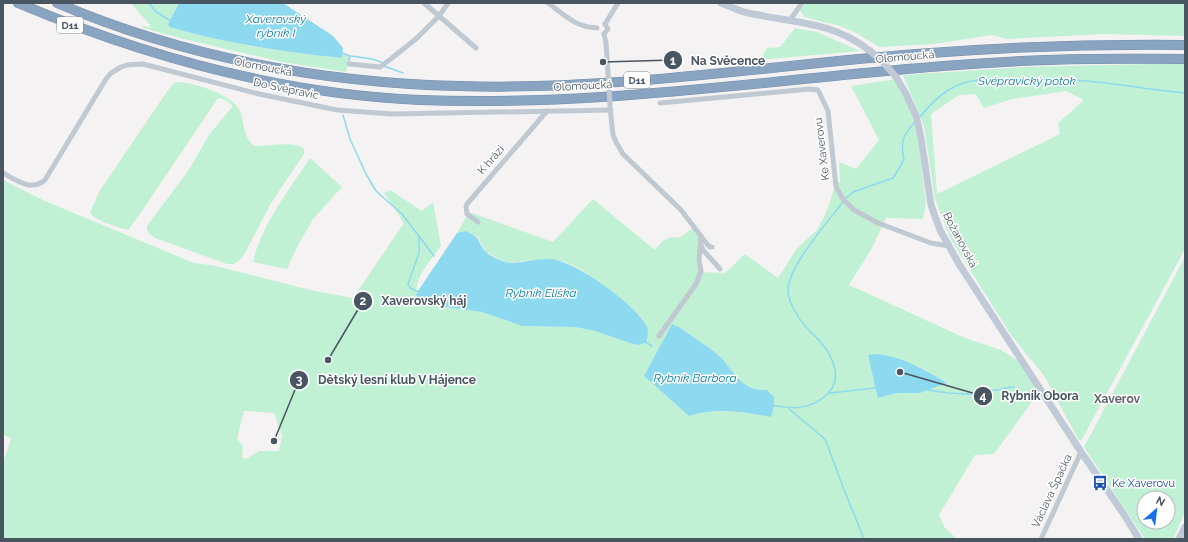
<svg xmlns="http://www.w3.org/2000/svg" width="1188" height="542" viewBox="0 0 1188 542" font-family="Raleway,sans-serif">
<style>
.green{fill:#c1f1d4;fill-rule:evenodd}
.water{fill:#8dd9ef}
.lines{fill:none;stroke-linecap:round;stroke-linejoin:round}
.stream{stroke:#8dd9ef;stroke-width:1.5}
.highway-casing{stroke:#748fad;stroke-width:10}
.street{stroke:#c0c9d1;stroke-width:5}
.secondary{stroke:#c0cad6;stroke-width:7}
.highway{stroke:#89a4c1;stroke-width:9}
.street-bridge{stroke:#c0c9d1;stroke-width:5}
.secondary-bridge{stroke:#c0cad6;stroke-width:7}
.labels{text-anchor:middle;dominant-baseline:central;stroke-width:3;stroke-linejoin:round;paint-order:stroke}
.shield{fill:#fff;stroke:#808890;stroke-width:1}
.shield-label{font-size:10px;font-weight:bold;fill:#495560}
.street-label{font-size:11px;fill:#495560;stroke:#fff}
.transit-label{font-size:11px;fill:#164399;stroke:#fff;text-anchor:start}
.water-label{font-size:12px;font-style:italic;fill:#0a7a9c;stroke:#fff}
.neighbourhood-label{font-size:12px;font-weight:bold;fill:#5e6267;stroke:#fff}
.leader{fill:none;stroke:#495560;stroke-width:1.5}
.callout-dot{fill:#495560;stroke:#fff;stroke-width:1.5}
.mark-label{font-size:12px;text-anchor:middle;font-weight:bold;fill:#fff}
.callout-label{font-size:12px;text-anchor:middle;font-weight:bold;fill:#495560;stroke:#fff;stroke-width:3;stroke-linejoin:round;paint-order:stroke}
</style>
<rect width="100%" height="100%" fill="#f4f2f2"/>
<g class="green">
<path d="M131,3h48l-11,21 1,3c56,16 114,25 172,31l1,-4 8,2 -4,16 -64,-10 -98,-23 -41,-11 -1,-3 8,3v-3z"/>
<polygon points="806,3 1185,3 1185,36 1104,34 1006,39 992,35 934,44 879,47 858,34 840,26 804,17 800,10"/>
<polygon points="795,28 817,32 860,51 760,60 767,48 780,47"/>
<path d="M1152,64h33v185l-104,192 -3,-2 -33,-62 -34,-42 -61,-97 -15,-39 -11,-73 -21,-51 121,-8zM1066,91l18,9 -26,23 2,11 -123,60 -6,-80 28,-19 17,-1 8,14 28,-9z"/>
<path d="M896,79l14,29 8,31 8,65 -3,15 -37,-1 -14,30 -23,37 116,53 36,12 19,12 19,30 -45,62 -19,1 -36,60 6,13 12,11h-954v-77l8,-23 -8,-5v-254l42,21 149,62 22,3 94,24 43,8 51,-75 -20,-30 6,-3 32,21 11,-9 8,44c-10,15 -32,36 -22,54l26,7 37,5 40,14 53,1 20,4 44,14 -20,-48 -37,-27 -17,-8 -15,-3 -44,4 -20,-11 -8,-15 -13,-6 -8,2 12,-21 84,30 40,-43 62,51c8,-9 11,-15 24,-12l14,-10 6,10 -1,34 27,1 20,-19 33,24 19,-30 20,-18 9,-17 10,-30 4,-1 -1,-20 17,7 23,-29 -28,-54zM672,325l7,2c12,9 26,17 38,27 17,16 22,38 50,36l4,26c-29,-3 -53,-9 -82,0l-45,-40zM868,355l52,12 27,16 -27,10h-23l-19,5 -1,-3zM244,411l30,2 8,23 -3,15h-19l-15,8 -3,-2 1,-11 -6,-7z"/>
<path d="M177,82c18,1 57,12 64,31 3,11 3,27 14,33 13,1 39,-6 49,3v5l-33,49 -26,50 -5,7 -6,4h-7l-72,-26c-5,-4 -9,-6 -8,-12l41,-55 21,-36 23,-28v-2c-4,-3 -9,-7 -14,-7l-78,116 -12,16c-9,-2 -33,-10 -38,-17l9,-21 69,-102 6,-7z"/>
<path d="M310,158l32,29 -29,32 -17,30 -9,20 -34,-7c9,-38 36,-72 57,-104z"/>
<path d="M1185,257v255l-12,27h-28l-61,-92zM1144,498h24v24h-24z"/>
</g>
<g class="water">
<path d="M179,3h104l50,33 10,12 -1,10c-59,-6 -117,-15 -173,-31l-1,-3z"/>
<path d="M465,231c18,7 11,10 21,21 4,4 13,8 19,10 7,3 33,-4 45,-3 26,2 82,43 96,66 3,5 2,12 0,17l-7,3 -6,-1 -38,-13 -20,-4 -53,-1 -40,-14 -37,-5 -26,-7 -3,-5 2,-4 39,-58z"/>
<path d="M672,324l7,3c12,9 26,17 38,27 17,15 23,38 50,36l7,7v9l-3,11c-27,-5 -55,-10 -82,-1l-45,-40z"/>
<path d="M877,354c26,3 49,16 70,29l-27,10h-23l-19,5 -1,-3 -9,-40z"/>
</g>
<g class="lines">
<g class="stream">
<polyline points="149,3 155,11 169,20"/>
<polyline points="342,53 350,56 349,61"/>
<polyline points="351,56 372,59 381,62"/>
<polyline points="384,66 403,73"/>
<polyline points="343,115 350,139 366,174 376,191 402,214 434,256"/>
<path d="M919,118c8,-10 19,-22 31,-29 20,-12 46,-10 68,-10 27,0 53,0 79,3 30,3 59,9 88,11"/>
<path d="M845,199l8,-7 40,-14 11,-18c-4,-18 -1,-25 11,-38"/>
<polyline points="419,238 419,253 408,284 410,288 419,292"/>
<polyline points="645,342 652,346"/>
<path d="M927,390l22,3 35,2 6,-5c12,2 13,-4 24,-3"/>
<polyline points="830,393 875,388"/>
<path d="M772,405c19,4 36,5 52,-8 17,-13 13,-31 2,-48 -5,-8 -14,-15 -20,-22 -8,-9 -17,-24 -18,-35 -1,-25 40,-70 55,-90"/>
<polyline points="789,409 825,439 843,487 864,539"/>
</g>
<g class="highway-casing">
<g id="highway">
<path d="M18,3c128,54 263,91 402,97 149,6 297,-13 445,-27 61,-6 122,-11 183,-13 46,-2 91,-1 137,-1"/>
<path d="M57,3c126,54 265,80 402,83 153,5 305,-20 457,-32 89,-7 179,-10 269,-9"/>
</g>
</g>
<g class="street">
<polyline points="424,3 476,48"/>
<path d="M548,3c17,12 27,24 49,25"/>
<polyline points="790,20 802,3"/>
<polyline points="605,24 618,3"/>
<polyline points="604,34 606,43 608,73"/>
<polyline points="604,34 608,29 605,24"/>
<polyline points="349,64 380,67 392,58 417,38 439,16 448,3"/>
<polyline points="660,103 809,89 818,90 828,111 836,187 843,199 854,210 878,223 931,243 949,246"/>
<polyline points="610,107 613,135 616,142 623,154 681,210 707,244 710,247 712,247"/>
<path d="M3,173c13,7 28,19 42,7l61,-101 5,-6 10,-6 6,-2 16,-1 116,30 78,16 55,4 219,-4"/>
<polyline points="478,222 467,214 466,207 467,204 547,111"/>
<polyline points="701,245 703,250 720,269"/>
<polyline points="659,336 696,284 701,271 699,260 701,236"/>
<polyline points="1041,539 1081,452"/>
</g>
<g class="secondary">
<path d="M721,3c8,3 16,7 23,9 46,11 87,8 126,39"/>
<polyline points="896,77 905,92 916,116 921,138 931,205 940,230 959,264 1081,452 1123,513 1139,539"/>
<polyline points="1179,539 1185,527"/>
</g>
<use href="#highway" class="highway"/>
<polyline class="street-bridge" points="608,73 610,105"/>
<polyline class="secondary-bridge" points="870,51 882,61 896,77"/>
</g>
<defs>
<g id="bus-bare" transform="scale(1.2)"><path d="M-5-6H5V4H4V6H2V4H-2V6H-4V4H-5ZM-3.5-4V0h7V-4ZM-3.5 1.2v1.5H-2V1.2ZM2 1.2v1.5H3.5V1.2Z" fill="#1a4fb4" stroke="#fff" stroke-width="2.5" paint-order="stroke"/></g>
</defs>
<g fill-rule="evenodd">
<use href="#bus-bare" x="1100" y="483"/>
</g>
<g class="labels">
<g class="shield">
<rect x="57" y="17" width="26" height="16" rx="3"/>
<rect x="624" y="72" width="26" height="16" rx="3"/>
</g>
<g class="shield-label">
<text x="70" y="25">D11</text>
<text x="637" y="80">D11</text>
</g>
<g class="street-label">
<text transform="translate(905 57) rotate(-5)">Olomoucká</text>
<text transform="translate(263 67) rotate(11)">Olomoucká</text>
<text transform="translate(583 86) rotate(-3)">Olomoucká</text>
<text transform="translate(286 89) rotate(12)">Do Svépravic</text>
<text transform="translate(822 149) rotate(-97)">Ke Xaverovu</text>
<text transform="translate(491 160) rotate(-49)">K hrázi</text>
<text transform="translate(960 240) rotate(62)">Božanovská</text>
<text transform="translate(1052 491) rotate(-65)">Václava Špačka</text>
</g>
<g class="transit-label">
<text x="1112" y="483">Ke Xaverovu</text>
</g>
<g class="water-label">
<text x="276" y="19">Xaverovský<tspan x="276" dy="14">rybník I</tspan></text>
<text x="1027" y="81">Svépravický potok</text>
<text x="541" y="293">Rybník Eliška</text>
<text x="695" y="378">Rybník Barbora</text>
</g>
<g class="neighbourhood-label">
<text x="1117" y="399">Xaverov</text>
</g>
</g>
<path class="leader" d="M603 62L673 60M328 360L363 301M274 441L299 380M900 372L983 396"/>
<g class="callout-dot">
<circle cx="603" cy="62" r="4"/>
<circle cx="328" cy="360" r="4"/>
<circle cx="274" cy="441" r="4"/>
<circle cx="900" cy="372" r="4"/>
<circle cx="673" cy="60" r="10"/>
<circle cx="363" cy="301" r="10"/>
<circle cx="299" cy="380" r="10"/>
<circle cx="983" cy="396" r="10"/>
</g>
<g class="mark-label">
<text x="673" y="65">1</text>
<text x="363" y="305">2</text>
<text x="299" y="384">3</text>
<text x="983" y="400">4</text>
</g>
<g class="callout-label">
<text x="728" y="65">Na Svěcence</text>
<text x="424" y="305">Xaverovský háj</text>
<text x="397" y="384">Dětský lesní klub V Hájence</text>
<text x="1040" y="400">Rybník Obora</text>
</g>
<rect width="1188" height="542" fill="none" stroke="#495560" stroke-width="8"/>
<g transform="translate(1156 510) rotate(28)"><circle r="19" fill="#ffffff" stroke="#b6bbbf"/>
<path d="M0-3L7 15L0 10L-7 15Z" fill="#1670eb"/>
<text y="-6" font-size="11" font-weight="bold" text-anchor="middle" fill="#495560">N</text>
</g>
</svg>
